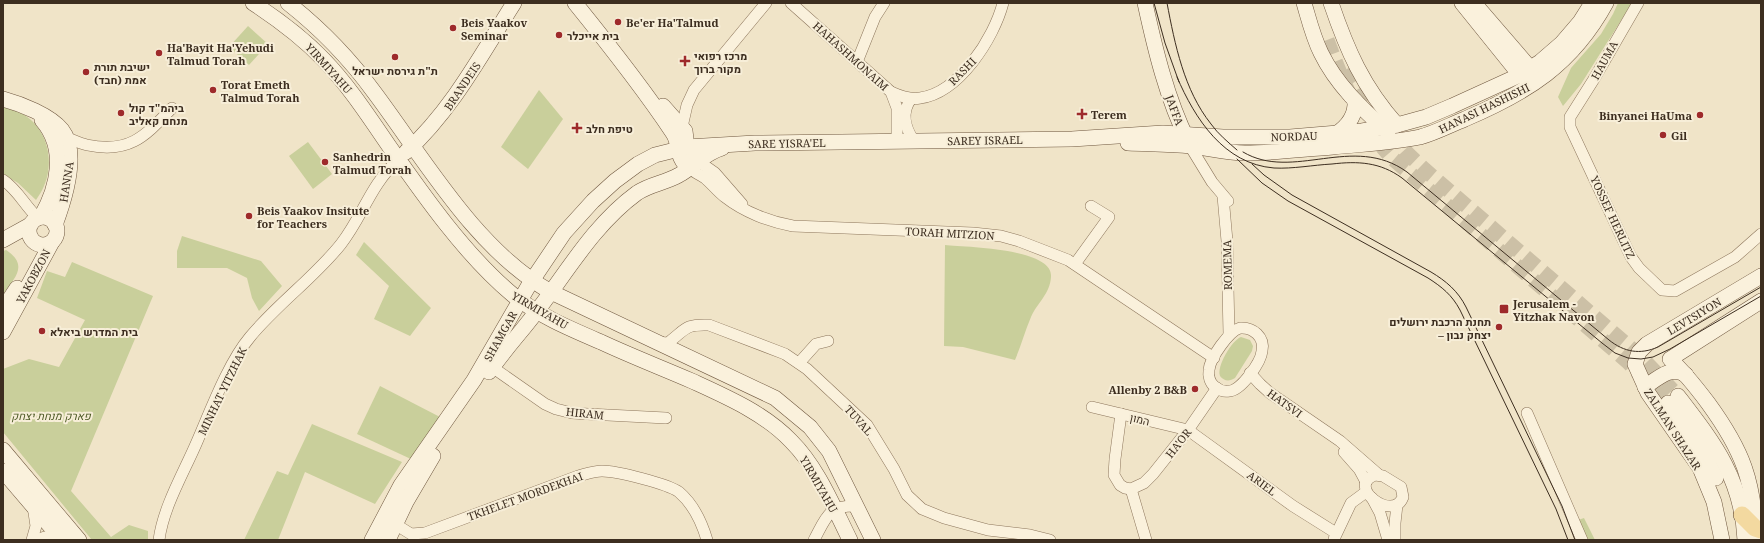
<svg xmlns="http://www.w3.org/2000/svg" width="1764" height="543" viewBox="0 0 1764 543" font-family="'Noto Serif',Heebo,serif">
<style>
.green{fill:#c9cf9b}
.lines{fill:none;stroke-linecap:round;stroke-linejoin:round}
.secondary-tunnel{stroke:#ccc0a6;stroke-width:15;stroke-dasharray:15 8;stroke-linecap:butt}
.street-casing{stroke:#8d765c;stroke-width:12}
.secondary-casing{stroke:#6f573f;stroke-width:16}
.primary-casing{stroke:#5b4430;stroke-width:18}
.street{stroke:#faf1dc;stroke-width:11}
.secondary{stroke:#faf1dc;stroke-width:15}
.primary{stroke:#f3d9a0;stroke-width:17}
.tram{stroke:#3d2e20;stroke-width:1}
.poi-dot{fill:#9e2a2b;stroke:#f7eed8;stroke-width:1.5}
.labels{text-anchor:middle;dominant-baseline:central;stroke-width:4;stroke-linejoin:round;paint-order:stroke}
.poi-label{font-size:11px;font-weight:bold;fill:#3d2e20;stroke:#f7eed8;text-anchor:start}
.street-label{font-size:11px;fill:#3d2e20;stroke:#f7eed8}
.park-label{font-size:11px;font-style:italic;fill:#4d5a26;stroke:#f7eed8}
</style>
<rect width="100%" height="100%" fill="#f0e4c8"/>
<g class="green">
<polygon points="1618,3 1632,3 1581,84 1563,106 1558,97 1571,68 1601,34 1613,14"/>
<polygon points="248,26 268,44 249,65 229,47"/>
<polygon points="539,90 563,119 528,169 501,147"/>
<path d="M3,107c45,7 59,60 33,93l-18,-17 -15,-9z"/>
<polygon points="308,142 332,174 313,189 289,156"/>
<polygon points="182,236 261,261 282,286 259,311 252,298 247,278 227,268 177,268 177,251"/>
<polygon points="364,242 431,308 410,336 374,319 389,286 356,255"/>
<path d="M945,245c19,2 109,3 106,32 -1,17 -14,26 -20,40 -6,14 -10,29 -16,43l-52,-13 -19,-1z"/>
<path d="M6,250c23,15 9,28 -3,44v-43z"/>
<polygon points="72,262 153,296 71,491 111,537 129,525 148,531 148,540 92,540 3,432 3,369 29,359 59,367 85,320 37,298 47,271 65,277"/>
<path d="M1241,337l9,3 3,6 -1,5 -17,27c-6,4 -11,3 -15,-2 -4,-9 12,-36 21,-39z"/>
<polygon points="380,386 440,417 413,460 357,434"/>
<polygon points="312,424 402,462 375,504 305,472 278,540 244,540 277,471 288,475"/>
<polygon points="1584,518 1595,540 1584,540 1575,521"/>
</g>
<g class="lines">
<g class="secondary-tunnel">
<path d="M1327,40c16,43 33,83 64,117l237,205 40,41"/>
<polyline points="1347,69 1375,115"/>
<polyline points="1389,133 1408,154 1425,170 1641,357 1678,396"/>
</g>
<g class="street-casing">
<g id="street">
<polyline points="791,3 891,92 897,108 897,141"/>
<polyline points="1638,3 1594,79 1570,117 1570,127 1631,257 1639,268 1662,290 1675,291 1735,257 1761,234"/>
<polyline points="857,62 875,17 884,3"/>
<path d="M891,92c9,4 19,8 29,6 39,-5 74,-60 83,-95"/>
<path d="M911,99c-10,13 -6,29 3,42"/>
<polyline points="682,127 687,105 694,90 766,3"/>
<path d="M61,136c9,2 17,7 26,9 43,9 58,-9 85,-37"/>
<polyline points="1190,146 1212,182 1228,201"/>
<polyline points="698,161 715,173 742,204"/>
<path d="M689,168c5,4 11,7 16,10 7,6 13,14 20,19 19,15 45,25 68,29l180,7 28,3 18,5 49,19 146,98"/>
<path d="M3,180c15,10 22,26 35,38"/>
<polyline points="1223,196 1227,241 1229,334"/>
<polyline points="1075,264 1109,217 1091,206"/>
<path d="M1240,328c13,-1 25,9 22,23 -1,11 -21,40 -33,40 -5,1 -10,-1 -14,-4 -5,-4 -7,-11 -6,-17 1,-12 20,-39 31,-42z"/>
<path d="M656,342l9,1 4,-1c17,-13 16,-18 40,-17l76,29 22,15 60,56 27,44 13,26 15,14 22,9 44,12 42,5 20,5"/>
<polyline points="799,363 816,344 828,341"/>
<polyline points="492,367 545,404 556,409 572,413 588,414 666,418"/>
<polyline points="1250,373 1260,384 1270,393 1340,441 1379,475"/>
<polyline points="1092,407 1188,430 1293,506 1336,533"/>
<polyline points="1527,413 1582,540"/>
<polyline points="1121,414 1115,459 1114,475 1120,485 1125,488 1131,489 1144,483 1153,474 1188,430 1217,388"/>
<polyline points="1344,452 1359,469 1366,482"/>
<path d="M1375,475l8,1 18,11 2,10c-10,26 -58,-11 -28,-22z"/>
<polyline points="1131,489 1146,540"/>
<polyline points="1372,498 1380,513 1388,540"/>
<path d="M395,524l16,10 14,-1 153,-57c8,-2 16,-5 24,-5 15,0 66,13 77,21 14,12 23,31 28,48"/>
<polyline points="1334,539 1351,503 1366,492"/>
<polyline points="32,540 36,526 33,506"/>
<polyline points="36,540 45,537 57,540"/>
<path d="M159,540c4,-32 24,-66 37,-96 14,-32 32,-81 54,-107 28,-34 64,-59 91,-93 22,-28 29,-59 57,-84"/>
<path d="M814,540c12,-22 14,-35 42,-34"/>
<polyline points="1395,540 1395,523 1397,505"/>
</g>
</g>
<g class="secondary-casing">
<g id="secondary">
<path d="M253,3c26,17 50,35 71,57 25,26 45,57 65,86 35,50 77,110 124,149 24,20 60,35 88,47 30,14 61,26 91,39 35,16 72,32 99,60 27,27 42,65 59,99"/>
<path d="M288,3c33,26 62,56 86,89 51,68 102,158 177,200l224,106 35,29 19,24 44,89"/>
<path d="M575,3c34,42 68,85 98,130 8,12 2,24 16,35"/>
<path d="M1145,3c10,46 22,96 43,138"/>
<path d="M1304,3c5,17 9,34 17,50 15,31 41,56 67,79"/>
<path d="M1331,3c16,47 32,84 66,122"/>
<polyline points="1462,3 1520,75 1527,79"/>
<polyline points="1474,3 1530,68 1533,77"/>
<path d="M3,99c18,5 47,16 59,31 18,23 2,71 -7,95"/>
<polyline points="663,106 685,131 687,147 691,155"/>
<path d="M1336,134c12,-8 20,-18 19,-33"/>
<path d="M1128,143c21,1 42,1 63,3 18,2 36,7 54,7 29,0 59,-4 88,-6 28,-3 59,-4 87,-10 15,-4 30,-12 45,-18 63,-27 107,-54 141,-116"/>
<path d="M406,152c46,-42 75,-97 108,-149"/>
<path d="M41,217c17,-30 26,-68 1,-97"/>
<circle cx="43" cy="231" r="14"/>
<polyline points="3,240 30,225"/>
<polyline points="3,309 17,288"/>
<polyline points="3,332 52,242"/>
<path d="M489,372c16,-23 35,-43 51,-65 30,-40 56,-84 97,-114 13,-9 28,-10 42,-18 15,-8 25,-22 43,-27"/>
<path d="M1645,387c13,-9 26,-22 41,-12"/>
<path d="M1678,396c36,47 64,82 67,144"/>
<polyline points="1668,403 1700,447 1716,478"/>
<polyline points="3,450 79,540"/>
<polyline points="3,471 62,540"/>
<polyline points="372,540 401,485 474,380 529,285 564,233 593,201 615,181 638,164 655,155 687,147 755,143 1072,139 1163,133 1223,137 1290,137 1362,131 1397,125 1426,117 1452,106 1520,75 1540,62 1562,43 1580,22 1592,3"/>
<polyline points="388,540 406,502 433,456"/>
<polyline points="1722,540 1714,502 1700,468 1648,393 1635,364 1639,352 1647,344 1761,276"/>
<path d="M1756,540c-2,-59 -13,-89 -48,-137 -12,-16 -24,-31 -38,-44l91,-58"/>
</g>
</g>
<g class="primary-casing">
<polyline id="primary" points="1742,515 1755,528 1761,530"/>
</g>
<use href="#street" class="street"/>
<use href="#secondary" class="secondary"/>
<use href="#primary" class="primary"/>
<g class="tram">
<polyline points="1154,3 1165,43 1179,82"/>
<path d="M1167,3c8,42 17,87 44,121 7,10 17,18 26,26"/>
<path d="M1177,77c18,42 47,87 97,91 19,1 39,-3 58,-4 26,-3 48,-2 70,14l200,165 13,10 13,5 13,1 12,-2 17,-8 91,-53"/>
<path d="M1243,152c50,30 110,-19 164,20l202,168c15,12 31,15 49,7l103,-60"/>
<path d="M1237,159l25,24 26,18 140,77c14,9 24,17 32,32l96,199 12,31"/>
<path d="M1252,164l12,11 28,20 139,77c15,9 27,19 35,35l96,199 13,34"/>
</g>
</g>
<g class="poi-dot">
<circle cx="618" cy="22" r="4"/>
<circle cx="453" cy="28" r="4"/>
<circle cx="559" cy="35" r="4"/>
<circle cx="159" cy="53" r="4"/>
<circle cx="395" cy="57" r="4"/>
<path d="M683 55h4v4h4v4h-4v4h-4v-4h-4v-4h4z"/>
<circle cx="86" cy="72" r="4"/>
<circle cx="213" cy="90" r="4"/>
<circle cx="121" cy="113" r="4"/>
<path d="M1080 108h4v4h4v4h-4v4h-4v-4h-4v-4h4z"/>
<circle cx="1700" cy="115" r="4"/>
<path d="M575 122h4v4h4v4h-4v4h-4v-4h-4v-4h4z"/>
<circle cx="1663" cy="135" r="4"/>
<circle cx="325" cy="162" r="4"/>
<circle cx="249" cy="216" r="4"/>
<rect x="1499" y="304" width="10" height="10" rx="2"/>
<circle cx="1499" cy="327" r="4"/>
<circle cx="42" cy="331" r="4"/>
<circle cx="1195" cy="389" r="4"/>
</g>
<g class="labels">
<g class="poi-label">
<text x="461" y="22">Beis Yaakov<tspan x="461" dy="13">Seminar</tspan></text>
<text x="626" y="22">Be'er Ha'Talmud</text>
<text x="567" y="35">בית אייכלר</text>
<text x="167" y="47">Ha'Bayit Ha'Yehudi<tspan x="167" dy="13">Talmud Torah</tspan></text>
<text x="694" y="55">מרכז רפואי<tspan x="694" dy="13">מקור ברוך</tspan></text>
<text x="94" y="66">ישיבת תורת<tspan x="94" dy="13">אמת (חבד)</tspan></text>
<text x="395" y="70" text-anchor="middle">ת"ת גירסת ישראל</text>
<text x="221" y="84">Torat Emeth<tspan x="221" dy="13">Talmud Torah</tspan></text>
<text x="129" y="107">ביהמ"ד קול<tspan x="129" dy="13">מנחם קאליב</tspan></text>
<text x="1091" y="114">Terem</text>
<text x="1692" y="115" text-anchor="end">Binyanei HaUma</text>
<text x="586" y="128">טיפת חלב</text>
<text x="1671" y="135">Gil</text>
<text x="333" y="156">Sanhedrin<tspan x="333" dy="13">Talmud Torah</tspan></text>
<text x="257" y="210">Beis Yaakov Insitute<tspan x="257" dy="13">for Teachers</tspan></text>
<text x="1513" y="303">Jerusalem -<tspan x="1513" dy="13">Yitzhak Navon</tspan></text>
<text x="1491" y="321" text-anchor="end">תחנת הרכבת ירושלים<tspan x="1491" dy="13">– יצחק נבון</tspan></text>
<text x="50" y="331">בית המדרש ביאלא</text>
<text x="1187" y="389" text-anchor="end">Allenby 2 B&amp;B</text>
</g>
<g class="street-label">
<text transform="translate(851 56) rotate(42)">HAHASHMONAIM</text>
<text transform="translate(1604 60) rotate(-61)">HAUMA</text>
<text transform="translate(329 68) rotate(48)">YIRMIYAHU</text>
<text transform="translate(962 71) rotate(-46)">RASHI</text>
<text transform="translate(462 86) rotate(-56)">BRANDEIS</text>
<text transform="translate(1484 108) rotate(-26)">HANASI HASHISHI</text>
<text transform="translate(1175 110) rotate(70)">JAFFA</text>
<text transform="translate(1294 136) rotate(-2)">NORDAU</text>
<text transform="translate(985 140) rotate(-1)">SAREY ISRAEL</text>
<text transform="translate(787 143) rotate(-1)">SARE YISRA'EL</text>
<text transform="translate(66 182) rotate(-81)">HANNA</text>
<text transform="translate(1613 217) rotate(65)">YOSSEF HERLITZ</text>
<text transform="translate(950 233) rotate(3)">TORAH MITZION</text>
<text transform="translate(1227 265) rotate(-91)">ROMEMA</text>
<text transform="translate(33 276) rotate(-62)">YAKOBZON</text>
<text transform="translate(540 310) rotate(30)">YIRMIYAHU</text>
<text transform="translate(1694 316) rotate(-31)">LEVTSIYON</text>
<text transform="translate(500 336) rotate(-61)">SHAMGAR</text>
<text transform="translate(222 391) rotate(-64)">MINHAT YITZHAK</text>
<text transform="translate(1285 403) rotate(36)">HATSVI</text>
<text transform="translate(585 413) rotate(6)">HIRAM</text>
<text transform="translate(1140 419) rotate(13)">המון</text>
<text transform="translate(859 420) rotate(48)">TUVAL</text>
<text transform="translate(1673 429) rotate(57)">ZALMAN SHAZAR</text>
<text transform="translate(1178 443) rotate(-52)">HA'OR</text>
<text transform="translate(1262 483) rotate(36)">ARIEL</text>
<text transform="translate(819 484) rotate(60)">YIRMIYAHU</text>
<text transform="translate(525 496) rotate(-20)">TKHELET MORDEKHAI</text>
</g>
<g class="park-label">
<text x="51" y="415">פארק מנחת יצחק</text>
</g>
</g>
<rect width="1764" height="543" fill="none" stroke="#3d2e20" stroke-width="8"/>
</svg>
